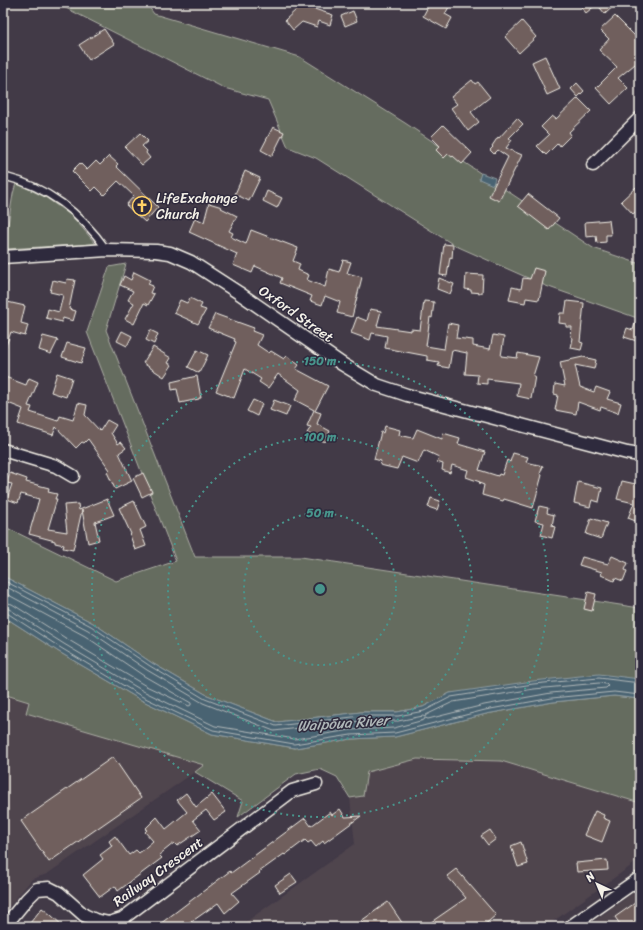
<svg xmlns="http://www.w3.org/2000/svg" width="643" height="930" viewBox="0 0 643 930" font-family="Sriracha,sans-serif">
<style>
.built{fill:#50454e}
.green{fill:#656c5f;stroke:#acaea4}
.water{fill:#4a6372;stroke:#8e9ca1}
.lines{fill:none;stroke-linecap:round;stroke-linejoin:round}
.shore{stroke:#b0b8b9;stroke-width:1}
.building{fill:#705e5d;stroke:#f4f1e8}
.lane-casing{stroke:#f4f1e8;stroke-width:9}
.street-casing{stroke:#f4f1e8;stroke-width:15}
.lane{stroke:#2f2a3d;stroke-width:6}
.street{stroke:#2f2a3d;stroke-width:12}
.ring{fill:none;stroke:#48958c;stroke-width:2;stroke-dasharray:2 4}
.labels{text-anchor:middle;dominant-baseline:central;stroke-width:3;stroke-linejoin:round;paint-order:stroke}
.poi-label{font-size:14px;fill:#f4f1e8;stroke:#2f2a3d;text-anchor:start}
.street-label{font-size:14px;fill:#f4f1e8;stroke:#2f2a3d}
.water-label{font-size:15px;font-style:italic;fill:#b0b8b9;stroke:#2f2a3d}
.centre{fill:#48958c;stroke:#2f2a3d;stroke-width:2}
.ring-label{font-size:12px;text-anchor:middle;font-weight:bold;fill:#48958c;stroke:#2f2a3d;stroke-width:3;stroke-linejoin:round;paint-order:stroke}
</style>
<rect width="100%" height="100%" fill="#423a47"/>
<filter id="ink" filterUnits="userSpaceOnUse"><feTurbulence type="fractalNoise" baseFrequency=".025" numOctaves="2"/><feDisplacementMap in="SourceGraphic" scale="8" xChannelSelector="R" yChannelSelector="G"/><feConvolveMatrix kernelMatrix="1 2 1 2 8 2 1 2 1" color-interpolation-filters="sRGB"/></filter>
<g filter="url(#ink)">
<g class="built">
<polygon points="3,694 29,702 26,713 205,765 47,874 32,879 3,914"/>
<polygon points="417,759 501,761 640,803 640,863 635,863 545,927 239,927 355,844 350,798 363,796 366,772"/>
<polygon points="640,888 640,927 586,927 639,889"/>
</g>
<g class="green">
<polygon points="56,3 146,3 154,14 300,57 405,123 593,248 640,264 640,319 546,286 454,245 316,158 288,147 268,100 224,88"/>
<polygon points="16,183 45,197 72,216 96,244 4,249 13,194"/>
<polygon points="126,264 106,330 195,557 301,557 640,608 640,679 450,693 423,707 397,712 361,712 277,722 207,695 152,663 93,623 3,576 3,526 116,581 176,561 87,332 109,267"/>
<polygon points="3,616 59,652 139,699 212,734 295,748 351,739 395,737 486,714 553,702 614,696 640,699 640,803 501,761 417,759 367,772 363,796 350,798 337,777 320,769 296,774 238,817 243,801 195,772 204,765 26,713 29,702 3,694"/>
</g>
<g class="water">
<polygon points="481,173 495,178 493,185 479,179"/>
<polygon points="3,576 93,623 152,663 207,695 277,722 361,712 397,712 423,707 450,693 533,681 599,674 640,679 640,699 614,696 553,702 486,714 395,737 351,739 295,748 212,734 139,699 59,652 3,616"/>
</g>
<g class="lines">
<g class="shore">
<polyline points="3,580 91,626 150,666 205,699 276,726 361,716 398,716 424,711 451,697 533,684 599,678 640,683"/>
<polyline points="3,585 88,630 147,670 203,703 274,731 361,721 398,721 423,716 425,717 426,715 453,702 534,689 599,683 606,684 608,686 606,688 551,693 484,705 428,719 425,718 424,720 394,728 350,730 295,739 215,726 143,691 64,644 9,609 3,608"/>
<polyline points="3,592 85,636 144,676 191,703 191,705 189,706 146,686 67,639 12,604 3,602"/>
<polyline points="3,613 7,613 61,648 141,696 213,730 294,744 351,735 395,733 485,710 552,698 614,692 640,695"/>
</g>
</g>
<g class="building">
<polygon points="299,3 303,3 305,6 333,15 330,25 319,21 317,27 302,22 293,30 285,20 296,10 294,7"/>
<polygon points="430,3 441,3 449,7 445,14 452,18 446,29 423,16"/>
<polygon points="578,3 617,3 605,14 597,4 586,13"/>
<polygon points="353,11 357,21 345,26 341,16"/>
<polygon points="615,16 640,41 640,60 618,78 628,88 611,104 596,88 617,67 599,50 609,39 600,30"/>
<polygon points="522,21 536,37 519,53 505,37"/>
<polygon points="104,29 114,44 89,60 79,45"/>
<polygon points="545,56 560,89 547,95 532,62"/>
<polygon points="472,80 475,84 478,82 490,97 471,112 479,122 468,131 451,108 457,104 451,97"/>
<polygon points="577,83 584,91 578,97 571,89"/>
<polygon points="578,98 591,111 569,132 571,135 560,146 558,143 546,155 537,146 549,135 541,127 552,116 556,119"/>
<polygon points="517,118 523,124 509,138 512,140 506,148 522,155 499,201 489,196 508,157 498,150 494,154 490,150 493,147 492,146 498,137 499,138"/>
<polygon points="443,125 472,153 462,164 453,156 452,157 448,154 444,158 436,150 440,146 431,137"/>
<polygon points="273,127 284,132 272,156 261,150"/>
<polygon points="140,133 148,141 142,146 147,151 146,153 150,158 142,165 125,147"/>
<polygon points="109,156 118,164 116,166 158,207 145,222 126,205 134,196 118,181 104,195 96,187 92,191 72,171 80,163 87,170 96,161 100,165"/>
<polygon points="245,171 260,178 249,201 235,194"/>
<polygon points="636,187 640,192 640,208 633,214 621,201"/>
<polygon points="267,191 282,198 277,208 263,201"/>
<polygon points="528,194 559,218 549,230 518,206"/>
<polygon points="209,203 222,207 221,208 237,216 229,231 233,233 231,237 246,244 251,230 298,248 293,261 300,264 298,270 309,275 307,280 325,287 329,269 339,272 343,260 351,262 347,273 362,277 352,317 337,313 340,302 325,296 322,305 310,301 312,296 280,283 282,278 255,266 252,273 233,265 237,254 189,232 195,218 204,222"/>
<polygon points="609,220 611,235 606,235 606,242 597,243 596,236 586,237 585,222"/>
<polygon points="444,244 453,245 452,258 450,257 447,276 440,275"/>
<polygon points="534,268 545,271 539,300 526,298 525,303 509,300 512,287 521,289 523,278 530,279"/>
<polygon points="134,272 150,280 148,284 153,286 150,293 154,294 148,305 144,303 134,324 125,319 134,303 128,300 133,291 120,285 124,276 131,280"/>
<polygon points="466,274 483,275 482,293 471,292 471,290 465,289"/>
<polygon points="439,278 454,284 450,294 437,289"/>
<polygon points="67,279 75,280 69,309 76,311 73,321 63,318 62,322 46,318 48,309 59,312 63,295 50,292 53,280 66,283"/>
<polygon points="190,298 202,304 200,308 206,310 198,324 174,313 180,300 187,303"/>
<polygon points="3,301 25,306 21,323 28,325 25,336 11,332 4,351"/>
<polygon points="424,301 434,302 432,318 430,317 426,346 444,349 448,323 458,325 456,338 473,340 473,346 490,349 493,335 504,337 501,356 517,358 518,353 539,357 533,376 535,376 531,399 517,396 519,383 487,379 487,384 477,383 478,375 465,374 467,353 452,350 449,368 438,366 439,362 427,360 427,356 385,348 387,336 372,333 370,340 351,333 357,317 367,321 370,309 381,311 377,326 411,331 411,329 420,330"/>
<polygon points="567,301 584,303 580,342 583,343 581,350 571,348 573,338 571,337 572,327 566,327 566,324 559,323 560,313 565,313"/>
<polygon points="215,314 254,328 252,331 262,335 257,345 269,353 271,351 284,359 287,356 299,365 296,369 328,386 315,411 321,413 317,424 330,431 325,442 307,433 311,427 307,426 314,410 295,400 300,390 278,374 268,388 259,382 261,379 245,369 234,398 216,391 236,342 234,341 235,339 208,328"/>
<polygon points="638,314 640,314 640,342 624,337 627,328 633,330"/>
<polygon points="150,330 158,334 154,344 146,340"/>
<polygon points="122,331 132,336 127,346 117,341"/>
<polygon points="43,336 58,340 51,354 39,350"/>
<polygon points="67,343 86,348 81,363 62,357"/>
<polygon points="153,347 171,358 168,363 172,365 164,377 143,363"/>
<polygon points="197,350 208,355 199,373 188,367"/>
<polygon points="583,357 596,360 594,369 575,365 580,387 594,392 596,387 610,392 607,399 621,403 618,413 601,407 600,410 578,402 576,414 555,410 558,395 554,394 555,384 565,386 560,362"/>
<polygon points="57,373 72,378 66,397 51,392"/>
<polygon points="197,376 201,398 199,398 199,399 180,403 177,389 172,390 171,382"/>
<polygon points="5,377 26,385 29,378 38,382 28,406 32,407 30,412 58,421 60,416 73,420 78,403 87,405 85,415 100,431 107,420 116,425 111,433 118,444 121,442 126,448 119,453 132,481 115,489 107,472 110,470 88,439 84,443 82,442 76,448 56,427 53,435 18,424 23,409 3,401 3,381"/>
<polygon points="253,400 262,404 257,416 247,411"/>
<polygon points="274,400 290,406 286,416 270,410"/>
<polygon points="385,426 400,430 399,435 413,438 417,429 442,439 443,433 460,438 458,444 485,452 479,470 498,476 499,474 502,475 507,460 510,462 513,453 528,457 526,462 543,466 540,474 542,475 533,508 504,499 503,501 482,495 484,485 479,483 480,482 466,477 468,470 452,465 450,473 442,470 443,464 437,462 439,457 424,450 418,463 402,457 397,469 380,465 381,461 374,459 381,432 383,433"/>
<polygon points="10,473 27,479 26,482 49,488 48,492 57,494 55,499 57,499 48,529 67,532 64,505 78,504 79,510 107,499 114,515 95,522 99,540 88,543 82,510 73,550 63,548 64,545 55,543 55,541 29,534 39,499 21,494 18,503 7,499 12,484 7,483"/>
<polygon points="143,473 152,492 142,497 133,478"/>
<polygon points="622,481 640,485 640,517 638,522 628,518 634,503 617,499"/>
<polygon points="578,482 602,488 599,502 592,500 590,507 574,503"/>
<polygon points="431,498 440,501 437,510 428,507"/>
<polygon points="134,501 146,527 140,530 146,546 135,550 130,535 131,534 119,508"/>
<polygon points="539,506 548,508 547,513 554,515 552,526 555,527 552,538 541,535 544,523 535,521"/>
<polygon points="591,518 607,523 601,539 586,534"/>
<polygon points="612,556 628,563 625,570 627,571 623,581 615,578 614,581 601,575 602,572 579,565 582,557 608,564"/>
<polygon points="588,592 596,594 592,611 584,609"/>
<polygon points="113,757 141,798 49,862 21,821"/>
<polygon points="186,793 196,807 212,794 226,812 214,820 206,810 193,820 201,830 177,846 174,843 159,855 162,858 118,891 115,886 100,897 83,875 103,859 100,855 112,846 109,841 115,836 129,855 136,850 139,853 153,841 145,832 147,830 145,829 157,817 166,829 187,812 177,800"/>
<polygon points="340,809 345,817 361,816 324,843 323,841 316,847 311,841 308,843 305,840 285,855 284,854 259,872 260,873 232,893 239,901 225,913 218,903 184,927 156,927 230,871 231,873 305,818 311,826 330,812 332,815"/>
<polygon points="595,811 604,815 603,818 610,821 602,842 584,835"/>
<polygon points="490,830 496,839 488,845 481,836"/>
<polygon points="521,842 528,864 518,867 511,846"/>
<polygon points="607,860 608,870 577,872 576,863"/>
<polygon points="456,869 496,915 482,927 424,927 466,898 447,876"/>
<polygon points="291,874 297,882 280,893 275,885"/>
<polygon points="388,902 405,927 365,927 361,921"/>
<polygon points="635,903 640,910 640,927 622,927 615,917"/>
<polygon points="42,908 51,915 64,927 34,927 30,923"/>
</g>
<g class="lines">
<g class="lane-casing">
<path id="lane" d="M3,176c45,11 77,36 104,74"/>
</g>
<g class="street-casing">
<g id="street">
<polyline points="593,165 640,118"/>
<polyline points="3,257 107,250 156,251 170,253 191,262 239,293 342,364 377,385 407,395 627,453 640,455"/>
<polyline points="3,450 56,466 73,476"/>
<polyline points="4,927 27,899 37,889 49,888 59,893 84,915 95,920 109,923 122,919 292,791 316,784"/>
<polyline points="570,927 640,878"/>
</g>
</g>
<use href="#lane" class="lane"/>
<use href="#street" class="street"/>
</g>
</g>
<g class="ring">
<circle cx="320" cy="589" r="76"/>
<circle cx="320" cy="589" r="152"/>
<circle cx="320" cy="589" r="228"/>
</g>
<defs>
<g id="church-ring" transform="scale(1)"><circle r="9.5" fill="#2f2a3d" stroke="#ffd166" stroke-width="1.5"/><path d="M-1.2-6h2.4v3.5h3.3v2.4h-3.3V6h-2.4V-.1h-3.3v-2.4h3.3Z" fill="#ffd166"/></g>
</defs>
<g fill-rule="evenodd">
<use href="#church-ring" x="142" y="206"/>
</g>
<g class="labels">
<g class="poi-label">
<text x="156" y="198">LifeExchange<tspan x="156" dy="16">Church</tspan></text>
</g>
<g class="street-label">
<text transform="translate(296 314) rotate(35)">Oxford Street</text>
<text transform="translate(158 872) rotate(-36)">Railway Crescent</text>
</g>
<g class="water-label">
<text transform="translate(343 723) rotate(-4)">Waipōua River</text>
</g>
</g>
<circle cx="320" cy="589" r="6" class="centre"/>
<g class="ring-label">
<text x="320" y="365">150 m</text>
<text x="320" y="441">100 m</text>
<text x="320" y="517">50 m</text>
</g>
<rect width="643" height="930" fill="none" stroke="#2f2a3d" stroke-width="16"/>
<rect x="8" y="8" width="627" height="914" fill="none" stroke="#f4f1e8" stroke-width="1.5" filter="url(#ink)"/>
<g transform="translate(597 884) rotate(316)" stroke="#2f2a3d" stroke-width="3" paint-order="stroke">
<path d="M0-3L7 15L0 10L-7 15Z" fill="#f4f1e8"/>
<text y="-6" font-size="11" font-weight="bold" text-anchor="middle" fill="#f4f1e8">N</text>
</g>
</svg>
